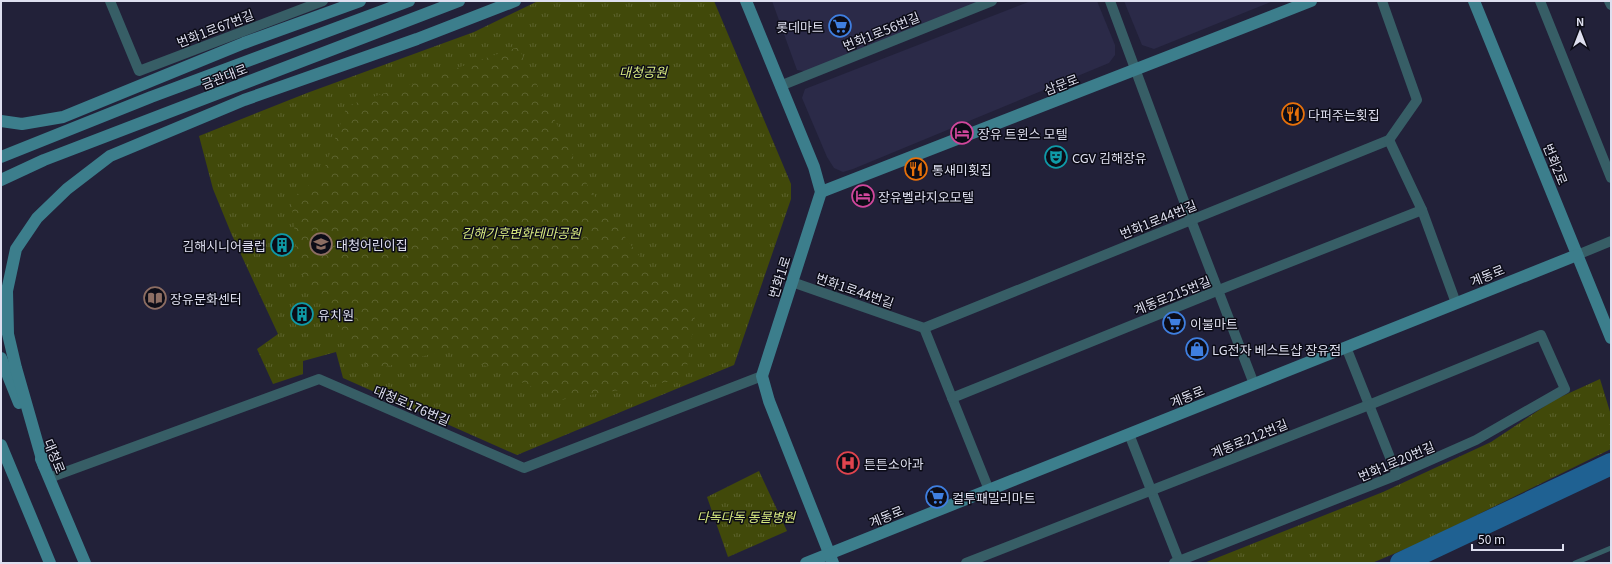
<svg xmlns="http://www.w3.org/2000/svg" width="1612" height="564" viewBox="0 0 1612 564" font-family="Georgia,'Noto Sans KR',serif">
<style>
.built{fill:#2b2a48}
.grass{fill:url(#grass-tufts)}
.forest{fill:url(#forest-crowns)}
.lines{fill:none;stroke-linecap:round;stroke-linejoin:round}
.river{stroke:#1f6192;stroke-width:22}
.lane{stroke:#375e66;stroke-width:5}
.street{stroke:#375e66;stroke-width:10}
.secondary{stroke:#3c7e8c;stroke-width:12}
.labels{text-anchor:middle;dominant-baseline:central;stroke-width:3;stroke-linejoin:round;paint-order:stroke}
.poi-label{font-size:13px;fill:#dedfef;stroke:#0c0c17;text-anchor:start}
.street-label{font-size:13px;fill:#dedfef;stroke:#0c0c17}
.park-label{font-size:13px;font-style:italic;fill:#d8ea80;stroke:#0c0c17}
</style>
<defs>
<pattern id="grass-tufts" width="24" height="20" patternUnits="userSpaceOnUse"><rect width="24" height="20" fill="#41490a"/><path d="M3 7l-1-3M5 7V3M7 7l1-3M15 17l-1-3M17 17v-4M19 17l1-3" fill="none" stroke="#5c632e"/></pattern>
<pattern id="forest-crowns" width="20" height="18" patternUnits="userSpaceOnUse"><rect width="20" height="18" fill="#41490a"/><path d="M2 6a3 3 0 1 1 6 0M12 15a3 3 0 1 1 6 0" fill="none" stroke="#5c632e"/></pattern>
</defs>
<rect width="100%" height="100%" fill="#222139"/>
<g class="built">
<polygon points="772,1 985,1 809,72 797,70"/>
<polygon points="1031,1 1097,1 1115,45 1115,55 1109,63 853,169 843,172 834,168 827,157 802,98 805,89"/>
<polygon points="1124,1 1273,1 1154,49 1142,45"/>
</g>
<g class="grass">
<polygon points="538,1 714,1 791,184 791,199 734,365 517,455 343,378 336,352 303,361 303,374 273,384 257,349 278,334 231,233 213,189 199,136 307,93 474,32"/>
<polygon points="1600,379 1611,415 1611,449 1422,542 1372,563 1204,563 1383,492 1491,442 1554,400"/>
<polygon points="759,471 787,531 728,557 707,497"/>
</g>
<polygon class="forest" points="518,47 590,190 660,284 696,310 685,379 560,400 449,349 371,371 299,270 291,199 322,175 347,106"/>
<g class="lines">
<polyline class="river" points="1401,563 1611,464"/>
<polyline class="lane" points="1575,563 1611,548"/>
<g class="street">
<polyline points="110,1 139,71 323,1"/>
<polyline points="1110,1 1191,220 1254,384"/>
<polyline points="1540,1 1611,178"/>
<polyline points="1609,1 1611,5"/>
<polyline points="780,86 992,1"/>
<polyline points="1422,210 1456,303"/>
<polyline points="1577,255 1611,241"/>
<polyline points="792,282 924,328 1389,140 1417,100 1382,1"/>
<polyline points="924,328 989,490"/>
<polyline points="1346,347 1397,475"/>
<polyline points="952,398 1219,290 1422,210 1389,140"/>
<polyline points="1129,434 1179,561"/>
<polyline points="49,478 319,379 524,468 762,376"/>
<polyline points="966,563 1369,405 1541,335 1565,389 1476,440 1397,475 1174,563"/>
</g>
<g class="secondary">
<polyline points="746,1 814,167 821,192 762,376 769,401 833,563"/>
<polyline points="1474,1 1611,338"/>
<polyline points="1,121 22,124 63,117 244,43 360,1"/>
<polyline points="1,157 151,97 409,1"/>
<polyline points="1,180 44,160 459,1"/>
<polyline points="821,192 1311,1"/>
<polyline points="1,358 19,403"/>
<polyline points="1,445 50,563"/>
<polyline points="41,459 85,563"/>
<polyline points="44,466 16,368 8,334 7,291 16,249 37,218 67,189 110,156 244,100 417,39 515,1"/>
<polyline points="806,563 1577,255"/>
</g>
</g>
<defs>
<g id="supermarket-ring" transform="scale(1.15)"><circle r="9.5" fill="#0c0c17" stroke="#3f7fe0" stroke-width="1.5"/><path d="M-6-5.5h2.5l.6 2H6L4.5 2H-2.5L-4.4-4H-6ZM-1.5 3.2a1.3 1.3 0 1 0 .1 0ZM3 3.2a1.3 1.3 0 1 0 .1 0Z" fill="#3f7fe0"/></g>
<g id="restaurant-ring" transform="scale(1.15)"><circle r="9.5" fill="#0c0c17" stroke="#e8710a" stroke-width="1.5"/><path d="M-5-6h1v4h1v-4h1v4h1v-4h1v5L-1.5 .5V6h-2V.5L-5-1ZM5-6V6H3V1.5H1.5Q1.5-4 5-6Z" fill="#e8710a"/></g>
<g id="hotel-ring" transform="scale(1.15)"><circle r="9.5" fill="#0c0c17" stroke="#d1479c" stroke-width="1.5"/><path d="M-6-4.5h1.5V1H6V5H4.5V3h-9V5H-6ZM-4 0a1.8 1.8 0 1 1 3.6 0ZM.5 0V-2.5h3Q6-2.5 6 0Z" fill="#d1479c"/></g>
<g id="theatre-ring" transform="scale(1.15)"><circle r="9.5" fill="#0c0c17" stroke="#0f9aa8" stroke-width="1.5"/><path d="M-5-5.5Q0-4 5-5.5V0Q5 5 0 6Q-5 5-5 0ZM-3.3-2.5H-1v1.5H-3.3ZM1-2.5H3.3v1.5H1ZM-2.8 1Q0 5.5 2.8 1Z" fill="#0f9aa8"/></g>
<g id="school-ring" transform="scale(1.15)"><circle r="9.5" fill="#0c0c17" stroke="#8d6e63" stroke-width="1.5"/><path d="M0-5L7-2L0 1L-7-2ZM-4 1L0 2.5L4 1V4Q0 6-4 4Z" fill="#8d6e63"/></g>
<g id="building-ring" transform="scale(1.15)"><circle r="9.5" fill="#0c0c17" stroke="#0f9aa8" stroke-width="1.5"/><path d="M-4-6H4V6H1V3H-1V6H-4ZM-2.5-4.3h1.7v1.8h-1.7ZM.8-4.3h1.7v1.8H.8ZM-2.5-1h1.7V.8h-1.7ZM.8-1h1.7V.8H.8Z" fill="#0f9aa8"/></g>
<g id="library-ring" transform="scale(1.15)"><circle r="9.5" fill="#0c0c17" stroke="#8d6e63" stroke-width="1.5"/><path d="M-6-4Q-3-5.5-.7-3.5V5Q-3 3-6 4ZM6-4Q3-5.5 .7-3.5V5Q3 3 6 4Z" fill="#8d6e63"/></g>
<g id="shop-ring" transform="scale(1.15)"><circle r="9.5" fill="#0c0c17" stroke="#3f7fe0" stroke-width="1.5"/><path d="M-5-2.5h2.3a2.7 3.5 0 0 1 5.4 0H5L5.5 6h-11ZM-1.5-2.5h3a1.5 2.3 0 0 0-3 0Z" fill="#3f7fe0"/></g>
<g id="hospital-ring" transform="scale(1.15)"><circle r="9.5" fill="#0c0c17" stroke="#e0444e" stroke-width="1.5"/><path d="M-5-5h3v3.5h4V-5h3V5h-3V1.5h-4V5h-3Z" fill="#e0444e"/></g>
</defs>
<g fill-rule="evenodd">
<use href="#supermarket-ring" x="840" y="26"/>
<use href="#restaurant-ring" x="1293" y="114"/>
<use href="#hotel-ring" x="962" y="133"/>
<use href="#theatre-ring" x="1056" y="157"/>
<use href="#restaurant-ring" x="916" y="169"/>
<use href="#hotel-ring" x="863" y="196"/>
<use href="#school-ring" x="321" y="244"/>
<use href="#building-ring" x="282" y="245"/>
<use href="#library-ring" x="155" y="298"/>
<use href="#building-ring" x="302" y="314"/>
<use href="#supermarket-ring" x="1174" y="323"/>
<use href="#shop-ring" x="1197" y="349"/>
<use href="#hospital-ring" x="848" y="463"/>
<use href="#supermarket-ring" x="937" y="497"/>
</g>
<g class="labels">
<g class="poi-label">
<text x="824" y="26" text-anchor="end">롯데마트</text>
<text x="1308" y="114">다퍼주는횟집</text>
<text x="978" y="133">장유 트윈스 모텔</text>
<text x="1072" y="157">CGV 김해장유</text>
<text x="932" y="169">통새미횟집</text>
<text x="878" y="196">장유벨라지오모텔</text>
<text x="336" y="244">대청어린이집</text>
<text x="266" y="245" text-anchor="end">김해시니어클럽</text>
<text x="170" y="298">장유문화센터</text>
<text x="318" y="314">유치원</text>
<text x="1190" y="323">이불마트</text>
<text x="1212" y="349">LG전자 베스트샵 장유점</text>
<text x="864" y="463">튼튼소아과</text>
<text x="952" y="497">컬투패밀리마트</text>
</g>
<g class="street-label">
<text transform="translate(215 28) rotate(-21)">번화1로67번길</text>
<text transform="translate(881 31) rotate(-22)">번화1로56번길</text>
<text transform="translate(224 76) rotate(-21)">금관대로</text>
<text transform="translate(1061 84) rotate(-21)">삼문로</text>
<text transform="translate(1556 164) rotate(68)">번화2로</text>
<text transform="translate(1158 219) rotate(-22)">번화1로44번길</text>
<text transform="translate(1487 275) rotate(-22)">계동로</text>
<text transform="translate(779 277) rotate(-72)">번화1로</text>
<text transform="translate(855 290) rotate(19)">번화1로44번길</text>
<text transform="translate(1172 295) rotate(-22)">계동로215번길</text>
<text transform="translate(1187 396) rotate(-22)">계동로</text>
<text transform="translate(412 405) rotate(23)">대청로176번길</text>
<text transform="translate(1249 438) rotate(-22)">계동로212번길</text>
<text transform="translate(55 456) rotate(68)">대청로</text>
<text transform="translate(1396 461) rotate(-23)">번화1로20번길</text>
<text transform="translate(886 516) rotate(-22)">계동로</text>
</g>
<g class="park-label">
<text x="643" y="71">대청공원</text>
<text x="521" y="232">김해기후변화테마공원</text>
<text x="746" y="516">다독다독 동물병원</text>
</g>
</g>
<rect width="1612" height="564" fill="none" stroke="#dedfef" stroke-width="4"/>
<g transform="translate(1580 32)" stroke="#0c0c17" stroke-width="3" paint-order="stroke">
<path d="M0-3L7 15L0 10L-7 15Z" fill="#dedfef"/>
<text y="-6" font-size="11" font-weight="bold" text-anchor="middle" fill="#dedfef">N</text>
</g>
<path d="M1472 544v6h91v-6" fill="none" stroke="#dedfef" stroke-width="2"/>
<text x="1478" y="544" font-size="12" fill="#dedfef" stroke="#0c0c17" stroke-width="3" paint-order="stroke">50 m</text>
</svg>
